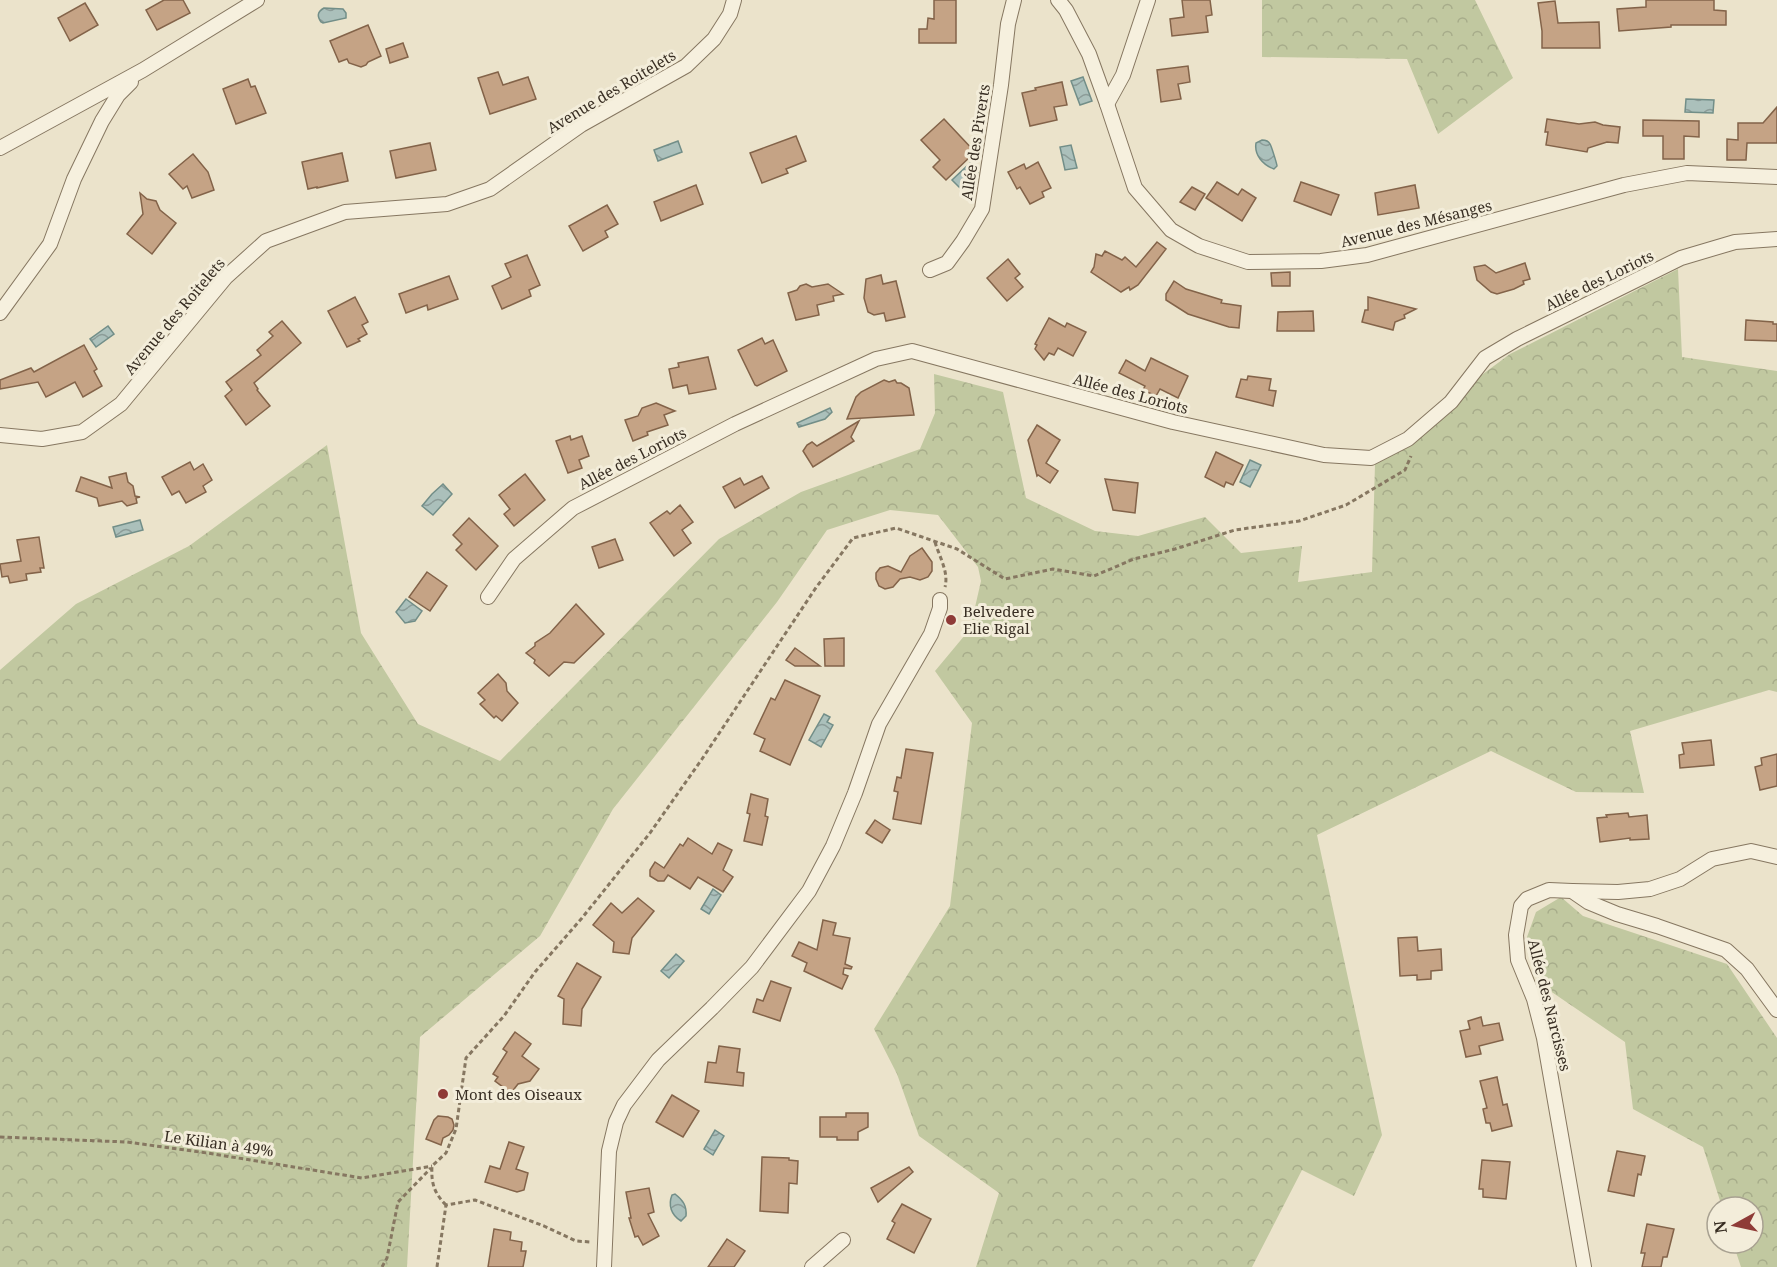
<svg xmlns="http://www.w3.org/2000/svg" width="1777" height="1267" viewBox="0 0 1777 1267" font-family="'Noto Serif',serif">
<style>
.forest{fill:url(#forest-crowns)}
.water{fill:url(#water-waves);stroke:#728e88;stroke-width:1.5}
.building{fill:#c5a385;stroke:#836349;stroke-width:1.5}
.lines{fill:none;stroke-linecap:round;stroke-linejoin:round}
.street-casing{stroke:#867761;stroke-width:16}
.path{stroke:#867761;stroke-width:3;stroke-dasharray:4.5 3;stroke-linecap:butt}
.street{stroke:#f6f0de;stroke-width:14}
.poi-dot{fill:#8f3b37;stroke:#f3edda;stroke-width:2}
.labels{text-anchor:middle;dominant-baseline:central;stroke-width:6;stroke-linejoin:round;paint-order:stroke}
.street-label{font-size:15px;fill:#382e23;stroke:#f3edda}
.poi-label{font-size:15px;fill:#382e23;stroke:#f3edda;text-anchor:start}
</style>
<defs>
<pattern id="forest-crowns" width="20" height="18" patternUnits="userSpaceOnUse" patternTransform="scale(1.5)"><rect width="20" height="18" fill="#c1c8a0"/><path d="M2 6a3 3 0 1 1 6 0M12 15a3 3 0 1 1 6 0" fill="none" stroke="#a7ac8a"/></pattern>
<pattern id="water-waves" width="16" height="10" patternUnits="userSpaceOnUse" patternTransform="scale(1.5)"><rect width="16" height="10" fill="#abc0bb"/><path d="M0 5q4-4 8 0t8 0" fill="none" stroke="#8c9c98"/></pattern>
</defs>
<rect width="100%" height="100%" fill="#ebe3cb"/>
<g class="forest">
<polygon points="1262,0 1475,0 1513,78 1438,134 1407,59 1262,57"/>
<polygon points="1678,269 1682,357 1777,371 1777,692 1769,690 1630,731 1644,793 1576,792 1491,751 1317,835 1382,1135 1354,1196 1302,1170 1252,1267 976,1267 999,1193 919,1136 897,1074 874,1029 950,906 972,723 935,671 970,629 981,581 978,567 938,515 890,510 827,530 777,602 613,809 540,936 420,1037 407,1267 0,1267 0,670 76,604 189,546 327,445 361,633 418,724 500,761 719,539 801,492 920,449 935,413 934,374 1003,392 1026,498 1095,531 1138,536 1205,517 1241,553 1302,546 1298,582 1372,572 1375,464 1444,403 1510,354"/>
<polygon points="1561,897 1583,916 1727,964 1777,1038 1777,1267 1741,1267 1733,1243 1753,1243 1753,1207 1722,1207 1703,1147 1633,1109 1625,1042 1540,984 1527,937 1536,912"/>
</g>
<g class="water">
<path d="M324,8l19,1 3,4v5l-23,5 -2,-1c-4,-6 -4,-10 3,-14z"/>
<polygon points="1083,77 1092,101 1080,105 1071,81"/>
<polygon points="1686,99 1714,100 1713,113 1685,112"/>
<path d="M1262,140c3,0 6,0 8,4 1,1 7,20 7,22l-3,3c-11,-4 -20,-14 -18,-26z"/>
<polygon points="678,141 682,152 658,161 654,150"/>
<polygon points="1071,145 1077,168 1065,170 1060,147"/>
<polygon points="970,163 978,172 962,190 952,180"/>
<polygon points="108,326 114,334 96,347 90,339"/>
<polygon points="830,408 832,412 825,419 799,427 797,423"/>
<polygon points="1250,460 1261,465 1250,487 1240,482"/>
<polygon points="443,484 452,494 433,515 422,506 432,494"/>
<polygon points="140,520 143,530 116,537 113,527"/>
<polygon points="406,599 422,611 415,621 405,623 396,612"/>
<polygon points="824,714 830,717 827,722 833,725 821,747 809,740"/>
<polygon points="713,889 721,895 709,914 701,909"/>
<polygon points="676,954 684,961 669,978 661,971"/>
<polygon points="715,1130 724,1136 713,1155 704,1149"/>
<path d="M675,1194c8,6 12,12 11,22l-5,5c-10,-6 -13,-16 -9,-26z"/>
</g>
<g class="building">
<polygon points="164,0 183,0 190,13 157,30 146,10"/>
<polygon points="934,0 956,0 956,43 919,43 919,29 927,29 928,18 934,19"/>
<polygon points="1182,0 1210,0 1212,15 1206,16 1208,32 1172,36 1170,19 1184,17"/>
<polygon points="1646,0 1714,0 1714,10 1726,11 1726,25 1671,25 1671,27 1619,31 1617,9 1646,7"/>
<polygon points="1555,1 1558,23 1599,22 1600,48 1542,48 1542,31 1538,3"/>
<polygon points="85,3 98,25 70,41 58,18"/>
<polygon points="368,25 381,56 368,62 366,65 361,67 349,63 347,59 339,62 330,41"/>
<polygon points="403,43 408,57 390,63 386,49"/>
<polygon points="1188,66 1190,82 1178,84 1181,99 1161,102 1157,70"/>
<polygon points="498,72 503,85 528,77 536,99 490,114 478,78"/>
<polygon points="248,79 251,87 255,86 266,113 236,124 223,89"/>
<polygon points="1062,82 1067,105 1054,107 1057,120 1030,126 1022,93 1036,90 1035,88"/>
<polygon points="1777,107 1777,143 1747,143 1746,160 1727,160 1727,139 1738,140 1738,123 1763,123"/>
<polygon points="944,119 975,152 946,180 933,167 940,160 921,140"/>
<polygon points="1547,119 1579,124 1595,122 1603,125 1620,127 1618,143 1607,142 1588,148 1587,152 1546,145 1548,132 1545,132"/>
<polygon points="1643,120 1699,121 1699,137 1684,136 1684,159 1663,159 1663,136 1643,136"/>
<polygon points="796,136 806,161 786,169 788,173 762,183 750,153"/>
<polygon points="430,143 436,170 396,178 390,151"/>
<polygon points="342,153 348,181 317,188 317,187 308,189 302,162"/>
<polygon points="193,154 208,172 214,190 192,198 187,186 183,189 169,174"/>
<polygon points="1038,162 1051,188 1042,192 1044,197 1030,204 1020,187 1017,189 1008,172 1024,164 1026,169"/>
<polygon points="1217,182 1238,195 1242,189 1256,198 1242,221 1206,198"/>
<polygon points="1301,182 1339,195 1331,215 1294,201"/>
<polygon points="696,185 703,204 661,221 654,202"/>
<polygon points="1415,185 1419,208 1378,215 1375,193"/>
<polygon points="1192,187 1205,194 1195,210 1180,202"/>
<polygon points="140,193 147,199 156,201 160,210 176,223 152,254 127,234 143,214"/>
<polygon points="607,205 618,224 605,231 608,237 583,251 569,226"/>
<polygon points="1157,242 1166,249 1138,285 1130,290 1129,287 1121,292 1091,272 1094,267 1096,254 1102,256 1105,251 1122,260 1125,257 1136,267"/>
<polygon points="527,255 540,285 529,290 531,296 502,309 492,286 511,277 505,264"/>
<polygon points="1008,259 1020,274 1015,278 1023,287 1007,301 987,278"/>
<polygon points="1525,263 1530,279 1523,281 1524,284 1514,289 1497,294 1491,292 1477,280 1474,267 1485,265 1496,273"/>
<polygon points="1290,272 1290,286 1272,286 1271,273"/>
<polygon points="881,275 883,284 896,281 905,317 886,321 884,313 874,315 868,312 864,298 866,279"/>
<polygon points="449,276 458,299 428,310 427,305 406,313 399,294"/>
<polygon points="1174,281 1186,289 1222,300 1221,303 1241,306 1239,328 1229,327 1188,314 1166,300 1166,294"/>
<polygon points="806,284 812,287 828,284 843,294 833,296 834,301 817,305 819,315 796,320 788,293 797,290 800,286"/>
<polygon points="355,297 368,322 362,325 367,334 358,339 360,341 347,347 328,311"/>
<polygon points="1368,297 1416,309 1404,315 1405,318 1395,322 1393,330 1362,322 1365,310 1368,310"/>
<polygon points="1313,311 1314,331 1277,331 1278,312"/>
<polygon points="1049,318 1065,327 1067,323 1086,332 1073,356 1058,348 1054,355 1049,353 1044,360 1035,349 1037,345 1035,344"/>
<polygon points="1746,320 1773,322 1773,324 1777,324 1777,341 1745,340"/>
<polygon points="282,321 301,343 254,383 258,389 257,390 270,406 246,425 225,396 232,390 226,382 261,355 257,350 273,336 269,332"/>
<polygon points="762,338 765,344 773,340 787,371 757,386 755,385 738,350"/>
<polygon points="84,345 97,369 94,371 102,386 83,397 75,382 46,397 38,382 0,389 0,380 31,368 34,372"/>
<polygon points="708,357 716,389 689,394 687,385 673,388 669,369 679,367 678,363"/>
<polygon points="1151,358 1188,376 1178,398 1160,389 1156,396 1143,390 1145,386 1119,373 1126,360 1145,371"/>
<polygon points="1248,376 1271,379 1269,390 1276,391 1273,406 1236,397 1241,379 1247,380"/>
<polygon points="884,380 889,382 895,380 897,383 901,383 909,388 914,415 847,419 856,397 861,392"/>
<polygon points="656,403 675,411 664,415 668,425 647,432 648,435 633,441 625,420 638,416 642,408"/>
<polygon points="859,421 851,437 854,441 813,467 803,451 807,445 812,442 817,446"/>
<polygon points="1037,425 1060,440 1046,463 1058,471 1050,483 1038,475 1037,476 1028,440"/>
<polygon points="570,436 571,440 582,436 589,456 579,460 582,468 568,473 556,441"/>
<polygon points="1216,452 1243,465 1233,485 1226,482 1224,487 1205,477"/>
<polygon points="190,462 194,470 203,464 212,480 203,486 206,492 186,503 179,491 172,495 162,477"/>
<polygon points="126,473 128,482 133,486 135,496 140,497 136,498 137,503 127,506 122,501 99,506 97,498 76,491 81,477 112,488 109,477"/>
<polygon points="525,474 545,500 514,526 504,514 510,509 499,495"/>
<polygon points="762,476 769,488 735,508 723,487 740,478 744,485"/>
<polygon points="1105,479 1138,483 1135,513 1113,510"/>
<polygon points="680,505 693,522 682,530 691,543 674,556 650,523 667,511 670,514"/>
<polygon points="469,518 498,546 476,570 456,550 462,544 453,535"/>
<polygon points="39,537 44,568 40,568 41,572 26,574 27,580 10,583 8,576 2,577 0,564 21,561 17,540"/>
<polygon points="615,539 623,560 599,568 592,547"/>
<polygon points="922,548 932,562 932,571 928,577 920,580 910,577 900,579 893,587 885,589 879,586 876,579 876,573 880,568 888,566 901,572 910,556"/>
<polygon points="427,572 447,586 430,611 409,597"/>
<polygon points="576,604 604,634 574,663 564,662 549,676 534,663 535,660 526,653 535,646 535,643 550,633"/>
<polygon points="844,638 844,666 825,666 824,639"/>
<polygon points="795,648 820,666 795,666 786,660"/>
<polygon points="498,674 506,683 507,691 518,703 502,721 496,716 494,718 480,704 485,700 478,693"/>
<polygon points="785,680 820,696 790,765 760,751 765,739 754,734 771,698 775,700"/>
<polygon points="1711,740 1714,765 1680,768 1679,755 1684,754 1682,743"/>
<polygon points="906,749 933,753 921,824 893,819 898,792 894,791 897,777 901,778"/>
<polygon points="1777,754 1777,786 1760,790 1755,767 1762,765 1761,758"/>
<polygon points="751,794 768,799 765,816 768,817 762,845 744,841 750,814 747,813"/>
<polygon points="1628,813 1629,817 1647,815 1649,839 1630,840 1630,838 1600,842 1597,818 1607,817 1606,815"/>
<polygon points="875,820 890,830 882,843 866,833"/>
<polygon points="688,838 712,854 718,843 732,850 723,870 733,877 723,892 698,877 690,889 668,875 664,881 658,881 650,876 650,870 655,862 664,868 680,844 683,846"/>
<polygon points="638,898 654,911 632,938 629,954 613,952 614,942 593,925 611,903 622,913"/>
<polygon points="823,920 836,923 833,935 850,938 845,964 852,967 851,969 844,968 843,974 848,976 842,989 804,971 807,963 792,956 799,942 817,950"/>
<polygon points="1417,937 1418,951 1441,949 1442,970 1431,971 1431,979 1417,980 1417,975 1400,976 1398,938"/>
<polygon points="577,963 601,977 582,1009 581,1026 563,1024 564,999 558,996"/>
<polygon points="771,981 791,988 780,1021 753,1012 757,999 763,1001"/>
<polygon points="1481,1017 1483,1026 1499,1023 1503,1040 1479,1046 1481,1054 1466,1057 1460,1031 1470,1029 1468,1021"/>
<polygon points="515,1032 531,1044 522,1056 539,1069 530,1081 518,1084 511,1093 495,1081 498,1077 493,1074 507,1052 503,1049"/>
<polygon points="719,1046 740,1049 737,1072 744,1073 743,1086 705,1082 708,1062 716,1063"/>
<polygon points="1497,1077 1503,1105 1507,1104 1512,1126 1492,1131 1490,1123 1486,1123 1483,1109 1487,1108 1480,1081"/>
<polygon points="672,1095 699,1111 683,1137 656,1122"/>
<polygon points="846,1113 868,1113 868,1127 858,1132 858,1140 837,1140 837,1137 820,1137 820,1117 846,1117"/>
<polygon points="438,1116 448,1117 452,1119 454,1125 453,1130 449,1135 443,1138 441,1145 426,1139 434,1120"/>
<polygon points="509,1142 524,1147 516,1169 528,1173 524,1190 517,1192 485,1182 490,1166 500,1169"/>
<polygon points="1617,1151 1645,1156 1641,1175 1638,1174 1634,1196 1608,1191"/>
<polygon points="762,1157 789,1158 789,1160 798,1161 797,1184 789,1183 788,1213 760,1211"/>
<polygon points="1482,1160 1510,1162 1506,1199 1483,1197 1483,1189 1479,1189"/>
<polygon points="909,1167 913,1172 878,1202 871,1188"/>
<polygon points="649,1188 654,1212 648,1214 659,1236 643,1245 638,1236 635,1237 629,1218 631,1218 626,1192"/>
<polygon points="902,1204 931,1219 914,1253 887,1239 895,1223 892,1221"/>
<polygon points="1647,1224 1674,1229 1667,1257 1663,1257 1661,1267 1642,1267 1645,1253 1641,1253"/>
<polygon points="494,1229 511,1232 510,1240 522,1242 521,1251 526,1251 523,1267 488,1267"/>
<polygon points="727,1239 745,1251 734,1267 708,1267"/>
</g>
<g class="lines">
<g class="street-casing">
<g id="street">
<polyline points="1058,0 1066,10 1089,54 1107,104 1135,188 1171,230 1199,246 1248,262 1321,261 1367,255 1624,185 1687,173 1777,177"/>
<polyline points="1107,104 1123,75 1148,0"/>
<polyline points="0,148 143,70 257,0"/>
<polyline points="930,270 947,263 963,241 982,209 1001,85 1008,24 1014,0"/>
<polyline points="0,313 50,244 74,179 102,121 118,95 131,82"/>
<polyline points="0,435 42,439 82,432 121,404 226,277 266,241 345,212 447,204 490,189 581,125 686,66 714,39 730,14 734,0"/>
<polyline points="488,597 514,559 573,508 735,424 876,359 912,351 1173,422 1324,455 1371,458 1408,439 1451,402 1485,358 1517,339 1681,258 1735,242 1777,239"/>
<polyline points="1572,891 1618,892 1650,889 1680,879 1712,859 1751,851 1777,857"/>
<polyline points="604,1267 609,1151 616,1122 624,1105 658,1060 712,1008 752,967 809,891 833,846 855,793 879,724 931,634 940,608 940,600"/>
<polyline points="812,1267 843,1240"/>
<polyline points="1584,1267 1544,1038 1534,999 1518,960 1516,935 1521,906 1527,899 1549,890 1572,891 1588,902 1617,914 1657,926 1726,950 1747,969 1777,1010"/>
</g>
</g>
<g class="path">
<path d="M935,542c4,14 14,30 10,45"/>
<polyline points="0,1137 127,1142 207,1153 362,1178 432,1166"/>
<path d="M446,1205c-12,-12 -15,-22 -14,-39l14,-13 10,-24 10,-71 38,-42 31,-44 47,-54 68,-85 52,-74 113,-170 38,-51 43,-10 61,21 48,30 48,-10 41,7 40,-17 41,-10 60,-19 64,-9 47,-16 59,-35 6,-14"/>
<polyline points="382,1267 387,1258 398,1202 431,1168"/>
<polyline points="437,1267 446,1205 475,1200 544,1226 576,1241 591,1242"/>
</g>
<use href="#street" class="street"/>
</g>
<g class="poi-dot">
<circle cx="951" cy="620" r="6"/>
<circle cx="443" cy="1094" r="6"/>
</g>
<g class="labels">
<g class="street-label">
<text transform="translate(611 91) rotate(-31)">Avenue des Roitelets</text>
<text transform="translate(975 142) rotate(-81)">Allée des Piverts</text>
<text transform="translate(1416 223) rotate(-14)">Avenue des Mésanges</text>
<text transform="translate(1599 280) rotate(-26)">Allée des Loriots</text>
<text transform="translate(174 316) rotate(-50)">Avenue des Roitelets</text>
<text transform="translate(1131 393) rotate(15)">Allée des Loriots</text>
<text transform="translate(632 458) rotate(-27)">Allée des Loriots</text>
<text transform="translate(1550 1005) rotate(76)">Allée des Narcisses</text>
<text transform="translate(219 1143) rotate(8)">Le Kilian à 49%</text>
</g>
<g class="poi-label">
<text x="963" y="611">Belvedere<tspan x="963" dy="17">Elie Rigal</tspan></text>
<text x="455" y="1094">Mont des Oiseaux</text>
</g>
</g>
<g transform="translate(1735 1225) rotate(262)"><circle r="28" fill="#f3edda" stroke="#a8a191" stroke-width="1.5"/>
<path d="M0-4.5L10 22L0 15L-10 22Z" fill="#8f3b37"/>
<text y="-9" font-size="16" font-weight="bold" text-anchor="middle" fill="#382e23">N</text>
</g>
</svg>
